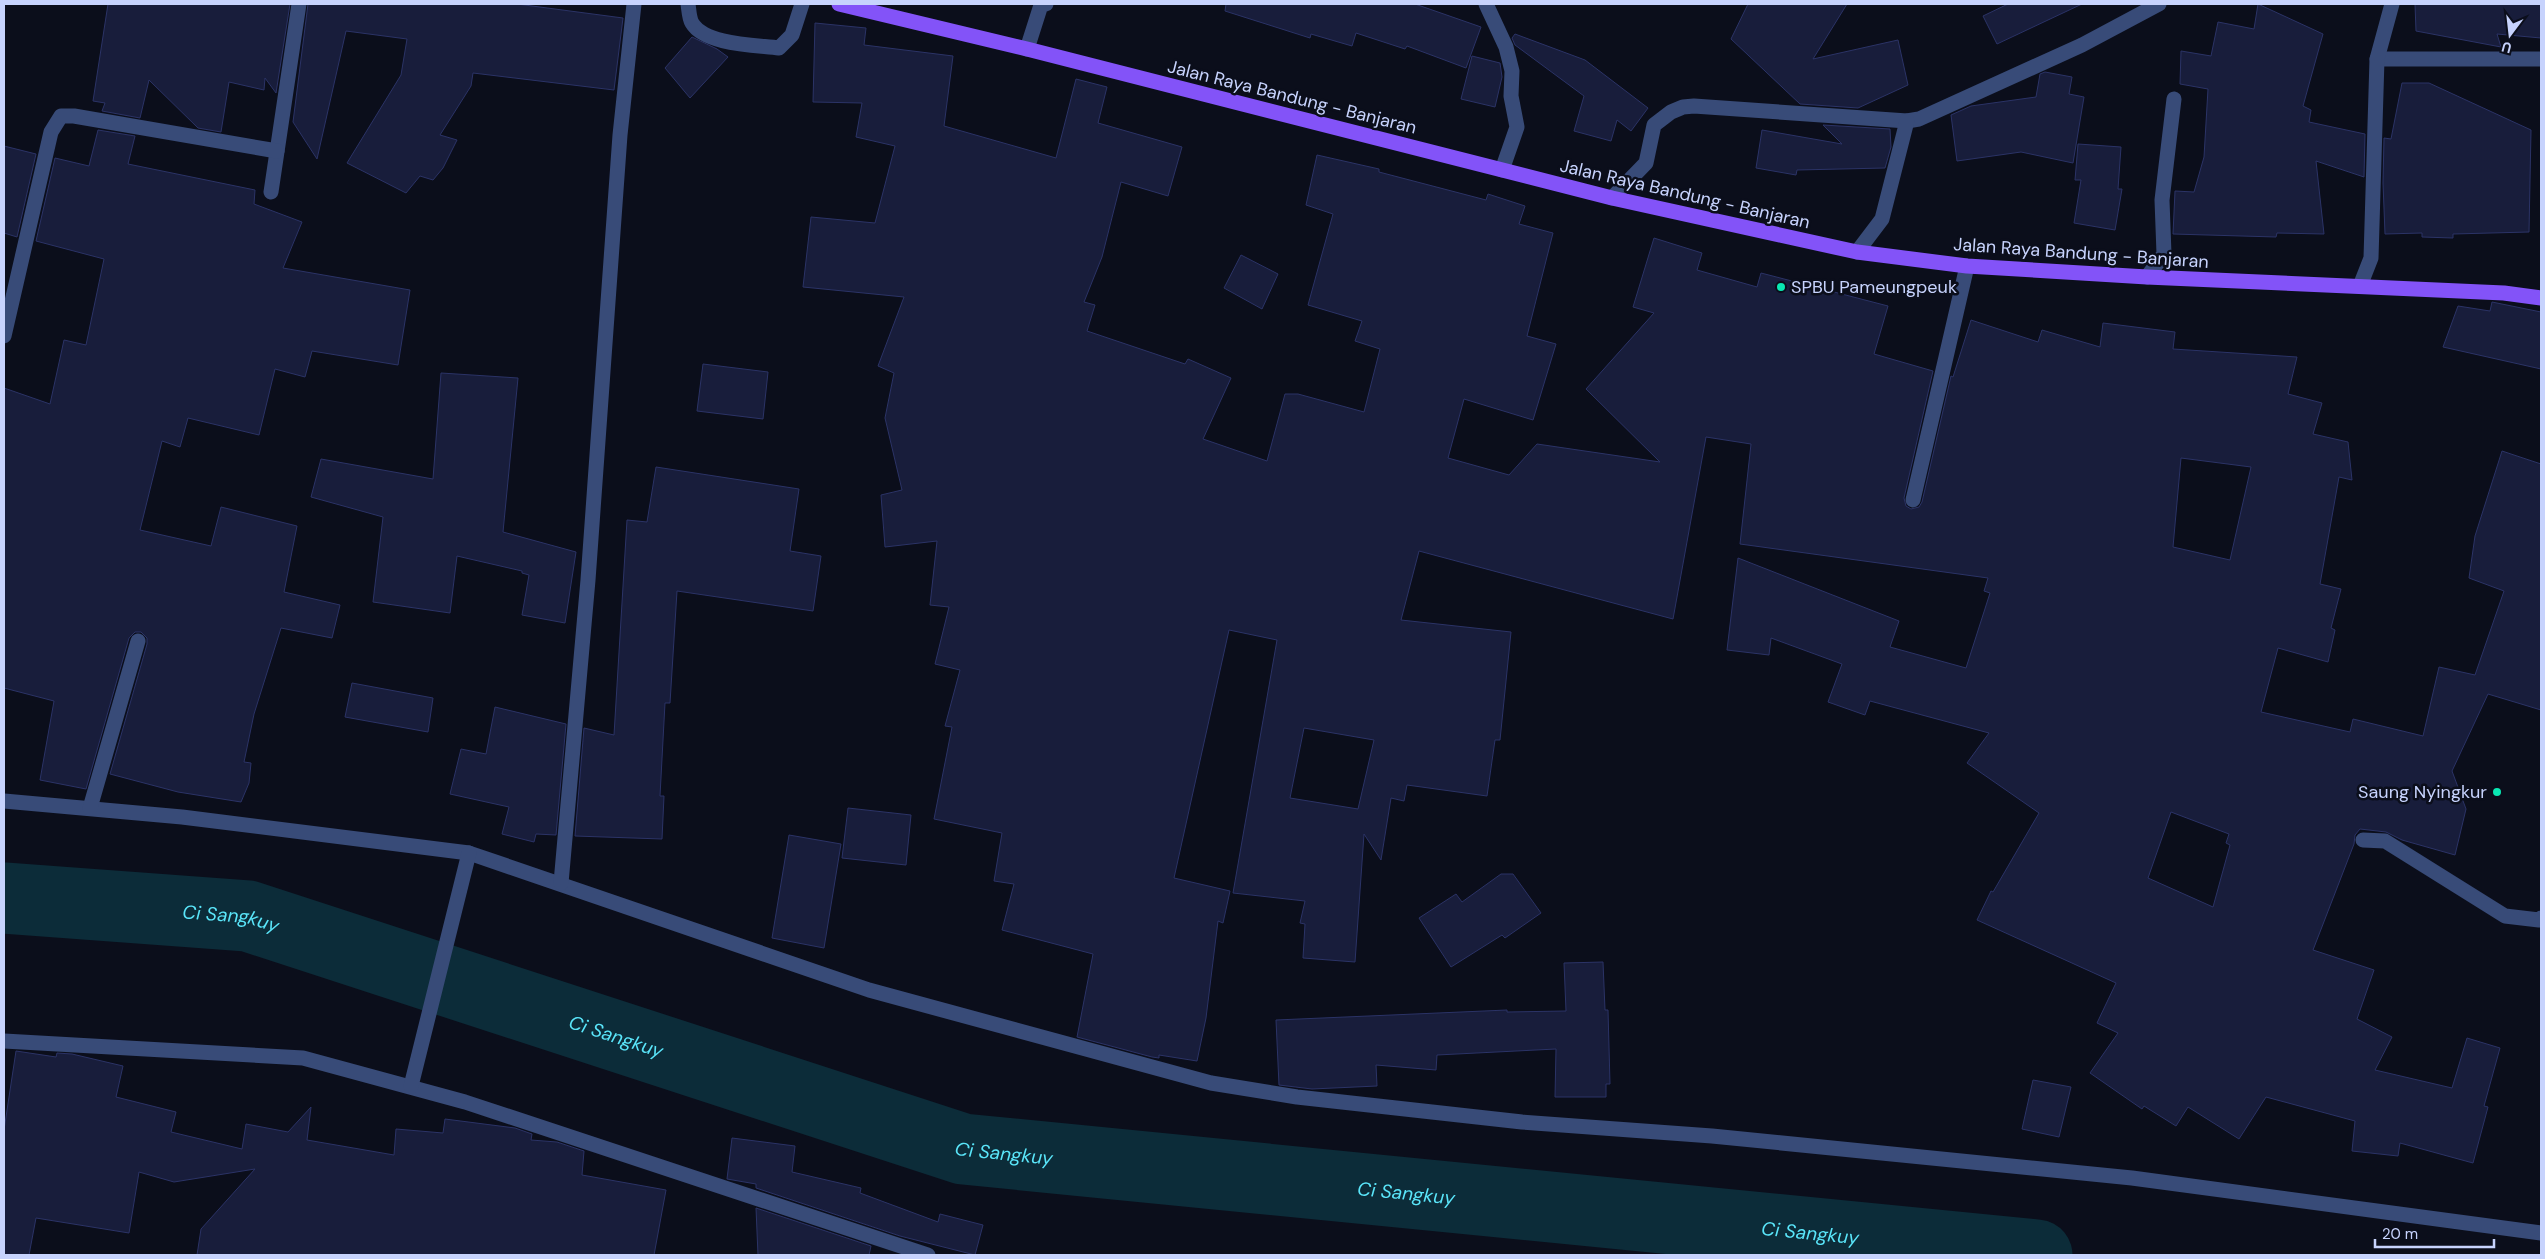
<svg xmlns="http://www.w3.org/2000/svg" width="2545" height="1259" viewBox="0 0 2545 1259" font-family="'DM Sans',sans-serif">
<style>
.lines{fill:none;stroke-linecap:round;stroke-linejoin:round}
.river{stroke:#0c2c39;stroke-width:71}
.building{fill:#181d3b;stroke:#2b3366;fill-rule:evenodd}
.minor{stroke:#384b78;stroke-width:15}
.major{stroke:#8353f8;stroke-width:15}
.poi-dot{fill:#09e8b3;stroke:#0b0e1b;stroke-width:2}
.labels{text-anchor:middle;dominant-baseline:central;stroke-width:5;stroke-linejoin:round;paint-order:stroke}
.street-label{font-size:18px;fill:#c7d3fd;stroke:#0b0e1b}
.poi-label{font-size:18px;fill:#c7d3fd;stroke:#0b0e1b;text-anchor:start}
.water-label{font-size:19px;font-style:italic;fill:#5ae5f9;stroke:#0b0e1b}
</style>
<rect width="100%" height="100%" fill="#0b0e1b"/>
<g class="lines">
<path class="river" id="s1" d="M4,898l244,18 715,233 1074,106"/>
</g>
<g class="building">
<polygon points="108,4 290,4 276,93 265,78 264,90 229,82 221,132 198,128 149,80 140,118 102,111 105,103 93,101"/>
<polygon points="308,4 517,4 623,18 614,90 473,73 471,86 440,135 457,140 443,168 433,180 420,176 406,193 347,163 401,75 407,39 346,31 317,159 293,122"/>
<polygon points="1226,4 1415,4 1481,27 1466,68 1407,46 1405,49 1356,33 1352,46 1311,34 1310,38 1225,11"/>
<polygon points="1748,4 1847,4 1813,59 1898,40 1908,85 1858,108 1800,104 1731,39"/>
<polygon points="2008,4 2082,4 1997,44 1983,16"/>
<polygon points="2258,4 2323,34 2303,106 2311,110 2309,122 2365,134 2364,177 2316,161 2324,234 2277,233 2276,237 2173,234 2175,191 2194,192 2204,157 2208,89 2180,84 2181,51 2211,56 2218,22 2254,29"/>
<polygon points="2415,4 2541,4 2541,38 2497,34 2501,47 2416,31"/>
<path d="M815,23l51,5 -2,17 89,11 -9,70 112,32 20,-79 31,8 -9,36 84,24 -14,49 -47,-14 -19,75 -18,45 11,3 -8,26 98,33 3,-5 43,19 -28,61 64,22 18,-67h13l66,18 16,-63 -25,-8 7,-20 -54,-16 25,-91 -27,-9 11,-50 62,14v3l107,28 2,-6 37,12 -6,18 34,9 -26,103 29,8 -23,76 -69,-21 -16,59 61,17 28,-31 123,18 -74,-73 68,-76 -21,-6 21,-69 48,15 -5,17 60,17 4,-14 127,33 -14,48 59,17 -29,127 2,8 5,3 8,-2 3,-5 29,-126 2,1 18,-57 67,22 4,-12 58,17 3,-24 72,9 -2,17 124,8 -9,37 34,9 -9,31 35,8 4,38 -13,-3 -19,107 21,5 -10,39 4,2 -7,32 -50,-14 -17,64 89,20 3,-13 70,17 16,-69 36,8 29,-84 -35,-13 6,-42 27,-85 39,13v246l-53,-16 -36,77 14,38 -11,46 -53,-15 -16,-8 -26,-3 -5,6 -1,9 -41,106 61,20 -17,49 35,18 -17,33 77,18 15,-50 33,10 -16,58 4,1 -15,56 -73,-20 -2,13 -46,-5 3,-30 -89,-24 -27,42 -51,-32 -12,19 -32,-20 -2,3 -52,-36 28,-40 -21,-10 19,-40 -139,-63 14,-29 2,1 46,-79 -72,-50 22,-30 -119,-32 -5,14 -37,-13 14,-38 -71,-26 -2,17 -42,-5 11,-92 161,63 -9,26 76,21 24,-75 -6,-2 4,-13 -248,-34 11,-100 -45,-7 -33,182 -254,-68 -18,69 110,12 -11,108h-5l-8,56 -80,-11 -3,16 -13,-3 -10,62 -17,-26 -9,128 -52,-4 2,-34 -5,-1 5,-22 -72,-8 44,-253 -48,-10 -55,248 56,13 -7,32 -5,-2 -12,97 -9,43 -38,-6v3l-7,-1 -75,-20 16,-83 -91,-24 12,-46 -20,-3 8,-48 -68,-14 18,-92 -7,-1 15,-56 -25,-6 14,-57 -19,-2 7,-64 -52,6 -4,-52 21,-5 -17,-72 9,-45 -16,-7 26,-69 -101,-10 8,-70 64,6 20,-77 -39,-9 6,-34 -49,-1zM2181,458l70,9 -21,93 -57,-13zM1304,728l70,12 -16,69 -68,-11zM2171,812l58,22 -3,9 4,2 -17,62 -65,-29z"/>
<polygon points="1515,34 1585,60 1648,108 1631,131 1617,120 1611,141 1574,131 1584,96 1515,45 1512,38"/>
<polygon points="692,37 717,49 728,57 690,98 665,68"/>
<polygon points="1472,56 1500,63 1502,77 1495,107 1461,99"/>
<polygon points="2045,72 2072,77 2069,94 2084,97 2073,163 2021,152 1957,161 1951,115 1971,106 2036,97 2040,74"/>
<polygon points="2402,83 2429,83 2531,130 2529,232 2453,234 2453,238 2422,237 2422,233 2385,234 2383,183 2384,138 2391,139"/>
<polygon points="1823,125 1890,129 1891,147 1885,168 1797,170 1796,175 1756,168 1762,130 1842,144"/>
<polygon points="98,130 135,136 128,164 255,190 254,204 302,222 283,268 410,290 398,365 312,351 305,377 275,369 259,435 188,418 180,447 162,441 140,530 211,546 221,507 297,526 284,592 340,605 332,638 281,628 254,714 244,762 251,763 249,783 241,802 178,792 110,774 147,644 147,638 141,632 135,632 129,638 86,789 40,780 54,701 4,688 4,388 50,404 64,340 86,345 104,259 36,241 55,158 89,166"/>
<polygon points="2078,144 2121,147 2118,189 2122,189 2115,230 2074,223 2081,180 2075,180"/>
<polygon points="4,146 36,154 17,237 4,233"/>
<polygon points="1241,255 1278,274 1262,309 1224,288"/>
<polygon points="2492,302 2541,312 2541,369 2443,347 2458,306 2490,311"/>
<polygon points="703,364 768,372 763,419 697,411"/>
<polygon points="441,373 518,378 503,532 576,552 565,623 522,615 529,575 522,573 522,571 457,556 450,613 373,602 383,517 311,497 321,459 433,479"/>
<polygon points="656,467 799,489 790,551 821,556 813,611 677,591 670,703 665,703 660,796 664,796 662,839 575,836 584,728 614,735 627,520 647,522"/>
<polygon points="352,683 433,698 428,732 345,717"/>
<polygon points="495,707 566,724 556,835 536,834 534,842 502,834 509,807 450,794 461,749 486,754"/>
<polygon points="848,808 911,815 906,865 842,858"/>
<polygon points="789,835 841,844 824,948 772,938"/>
<polygon points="1501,874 1513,874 1541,913 1505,938 1502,935 1451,967 1419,918 1456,894 1462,902"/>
<polygon points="1603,962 1605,1010 1608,1010 1610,1084 1606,1084 1606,1097 1555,1097 1556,1049 1437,1055 1436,1070 1376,1065 1377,1086 1312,1089 1279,1085 1276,1020 1507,1010 1507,1012 1566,1011 1564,963"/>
<polygon points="16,1051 56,1057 57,1053 72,1054 123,1066 116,1097 176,1112 171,1132 242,1149 246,1124 288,1132 311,1107 307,1140 394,1155 396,1129 443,1133 445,1119 515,1128 532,1134 531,1140 557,1142 584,1151 582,1175 666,1190 654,1255 197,1255 201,1229 255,1169 174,1182 139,1172 129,1233 36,1218 29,1255 4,1255 4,1130"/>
<polygon points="2033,1080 2071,1087 2059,1137 2022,1129"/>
<polygon points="732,1138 795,1146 792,1172 861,1188 860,1193 938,1222 940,1214 983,1225 975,1255 900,1236 756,1188 756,1184 727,1179"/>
<polygon points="756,1208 871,1246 869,1255 758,1255"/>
</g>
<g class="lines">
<g class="minor">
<path d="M688,4c1,6 1,14 4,19 13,22 64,22 87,25l13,-13 10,-31"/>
<polyline points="1486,4 1506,47 1512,71 1511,96 1517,127 1502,170"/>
<polyline points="1027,49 1041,5 1046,4"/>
<polyline points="2377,59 2541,59"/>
<polyline points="271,192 299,4"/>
<polyline points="1612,198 1646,163 1654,125 1671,112 1683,107 1694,106 1907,121 1919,119 2082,45 2159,4"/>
<polyline points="1857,252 1882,219 1907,121"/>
<polyline points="2147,277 2164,254 2162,200 2174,99"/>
<polyline points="2360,286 2371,258 2377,59 2392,4"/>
<polyline points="4,336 51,132 61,116 74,116 277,151"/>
<polyline points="1913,500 1967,266"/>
<polyline points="4,801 182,817 469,853 869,990 1211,1083 1297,1097 1522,1122 1712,1136 2132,1178 2541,1233"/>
<polyline points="90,808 138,641"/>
<polyline points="2363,840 2385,841 2505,916 2539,920 2541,918"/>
<polyline points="561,883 588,580 620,135 634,4"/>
<polyline points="4,1041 303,1058 465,1102 928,1255"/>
<polyline points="411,1086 469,853"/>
</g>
<polyline class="major" points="839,4 1027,49 1612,198 1857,252 1967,266 2147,277 2504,293 2541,298"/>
</g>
<g class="poi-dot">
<circle cx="1781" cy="287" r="5"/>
<circle cx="2497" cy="792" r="5"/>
</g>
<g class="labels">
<g class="street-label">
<text transform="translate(1292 97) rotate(14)">Jalan Raya Bandung - Banjaran</text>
<text transform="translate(1685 194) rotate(13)">Jalan Raya Bandung - Banjaran</text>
<text transform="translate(2081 253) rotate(4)">Jalan Raya Bandung - Banjaran</text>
</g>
<g class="poi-label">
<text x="1791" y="287">SPBU Pameungpeuk</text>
<text x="2487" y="792" text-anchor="end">Saung Nyingkur</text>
</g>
<g class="water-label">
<text stroke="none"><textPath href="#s1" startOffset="228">Ci Sangkuy</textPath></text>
<text stroke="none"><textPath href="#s1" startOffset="632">Ci Sangkuy</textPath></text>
<text stroke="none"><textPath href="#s1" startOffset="1038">Ci Sangkuy</textPath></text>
<text stroke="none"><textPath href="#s1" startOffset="1442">Ci Sangkuy</textPath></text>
<text stroke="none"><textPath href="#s1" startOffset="1848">Ci Sangkuy</textPath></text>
</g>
</g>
<rect width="2545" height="1259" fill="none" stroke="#c7d3fd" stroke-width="10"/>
<g transform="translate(2510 35) rotate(195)" stroke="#0b0e1b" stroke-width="4" paint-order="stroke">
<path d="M0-4L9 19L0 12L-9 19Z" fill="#c7d3fd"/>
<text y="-8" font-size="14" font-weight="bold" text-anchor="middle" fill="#c7d3fd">U</text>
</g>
<path d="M2375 1239v8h119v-8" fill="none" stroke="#c7d3fd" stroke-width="2.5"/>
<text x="2382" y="1239" font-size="15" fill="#c7d3fd" stroke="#0b0e1b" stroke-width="4" paint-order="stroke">20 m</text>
</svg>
